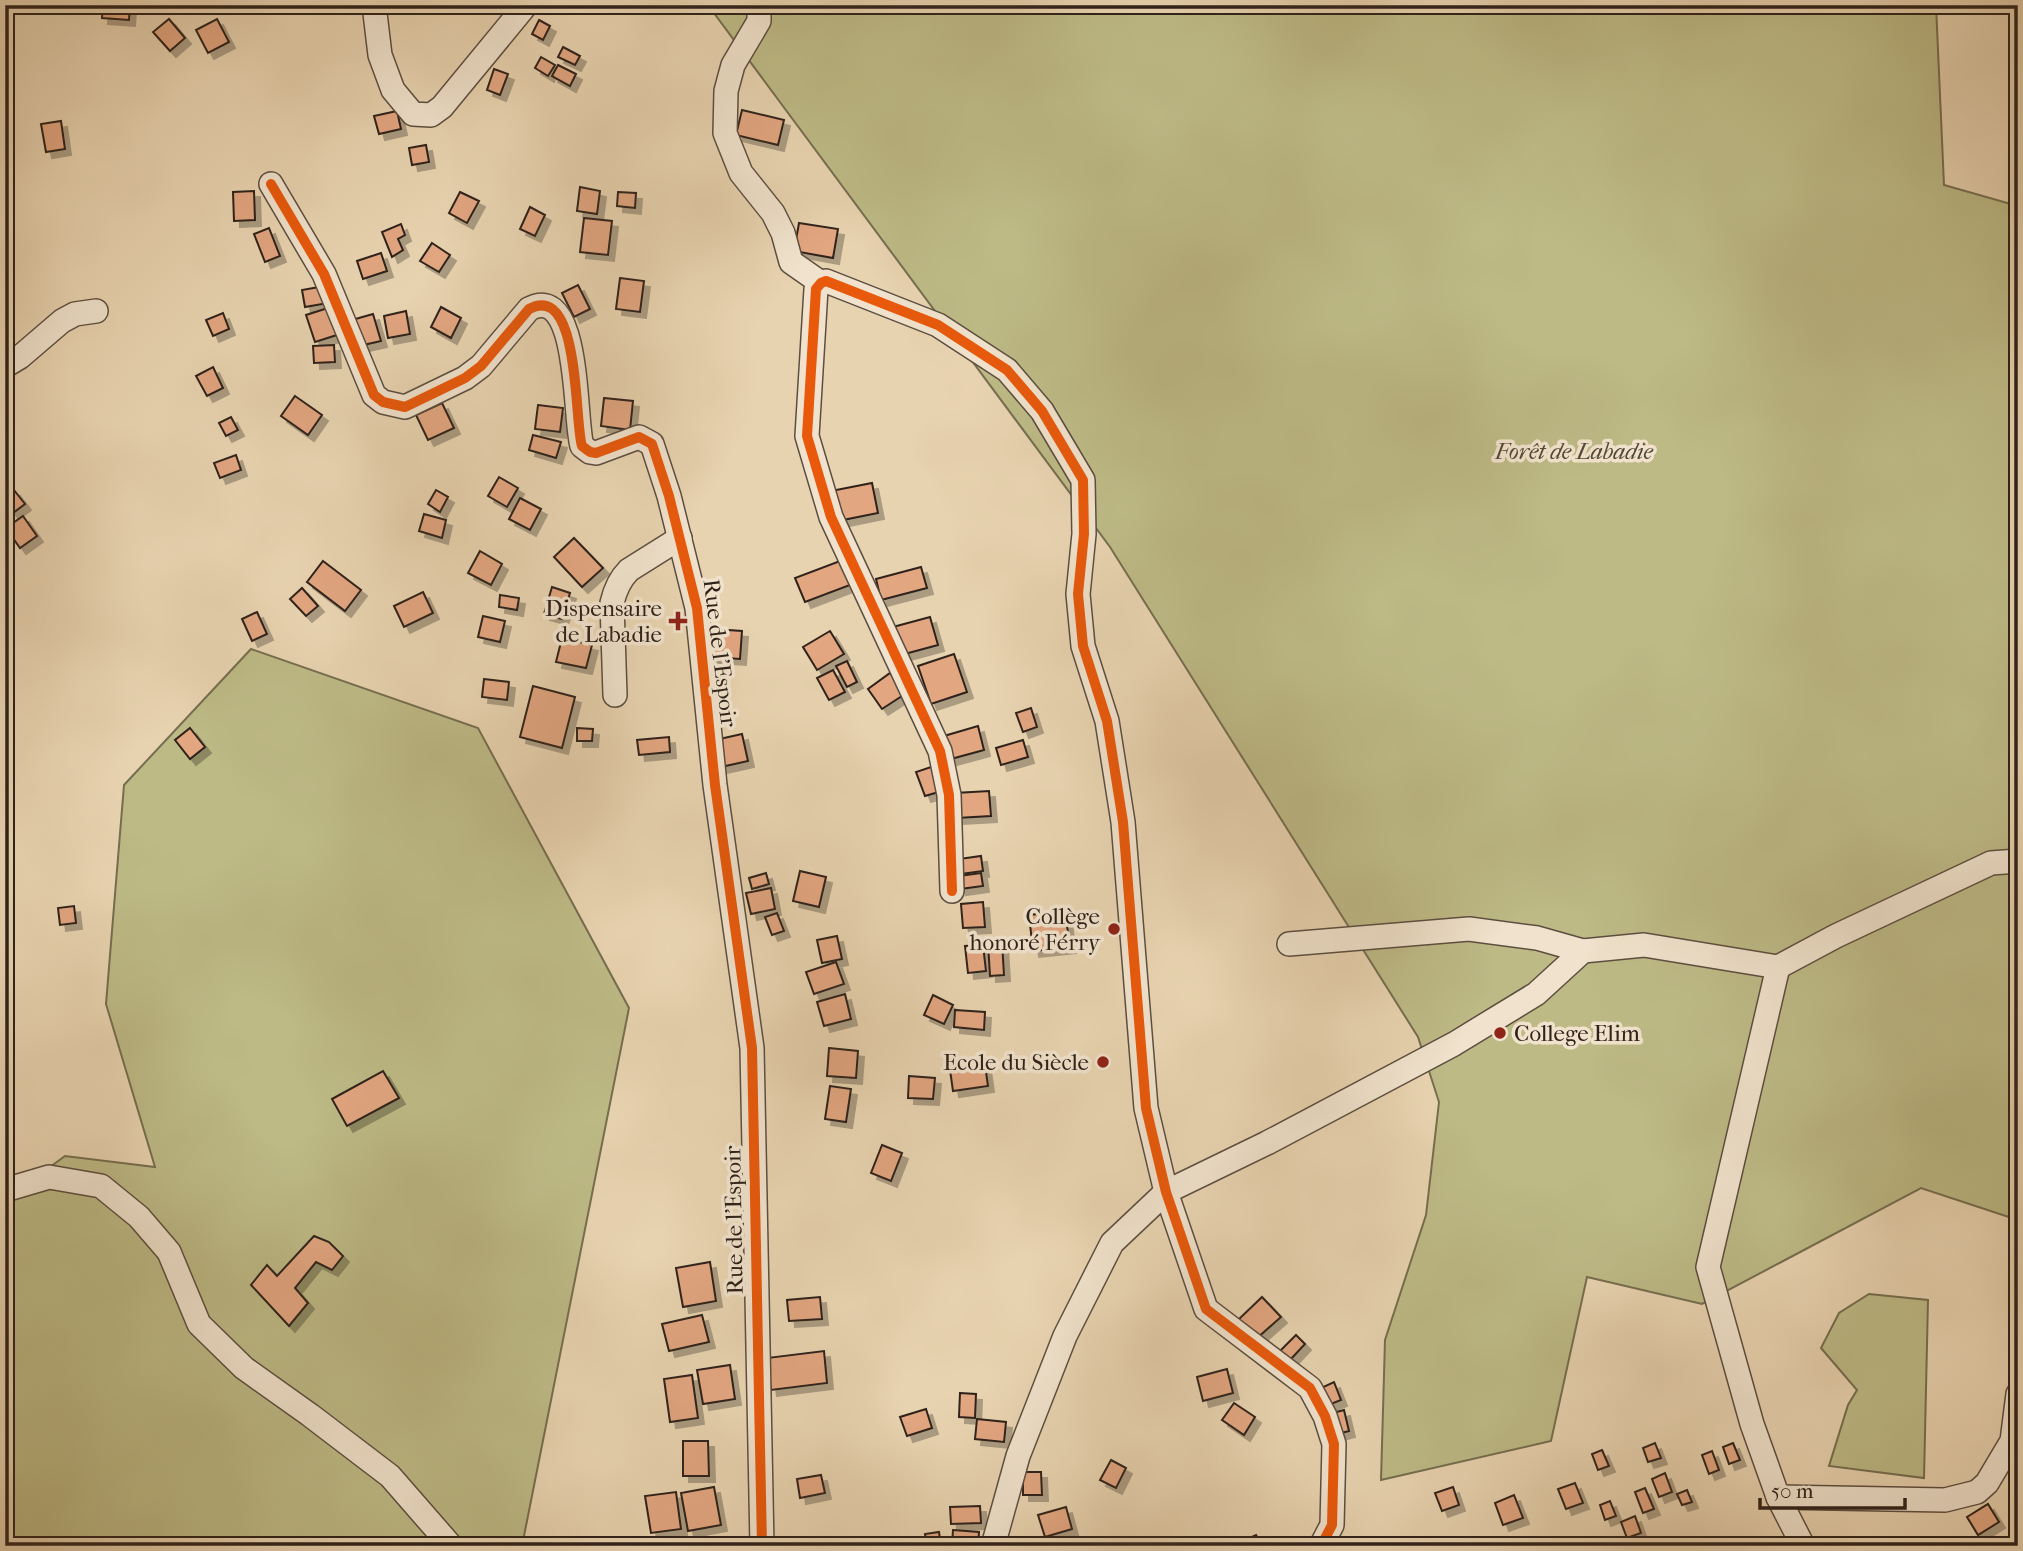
<svg xmlns="http://www.w3.org/2000/svg" width="2023" height="1551" viewBox="0 0 2023 1551" font-family="'IM FELL French Canon',serif">
<style>
.green{fill:#bdba86;stroke:#766e50;stroke-width:2}
.building{fill:#e2a681;stroke:#2f221a;stroke-width:2;filter:url(#shadow)}
.lines{fill:none;stroke-linecap:round;stroke-linejoin:round}
.minor-casing{stroke:#5d4e40;stroke-width:26}
.minor{stroke:#f0e2cc;stroke-width:23}
.cycleway-casing{stroke:#f0e2cc;stroke-width:15}
.cycleway{stroke:#e8590c;stroke-width:10}
.poi-dot{fill:#8f2418;stroke:#f0e2cc;stroke-width:2.5}
.labels{text-anchor:middle;dominant-baseline:central;stroke-width:7;stroke-linejoin:round;paint-order:stroke}
.park-label{font-size:23px;font-style:italic;fill:#524835;stroke:#f0e2cc}
.poi-label{font-size:23px;fill:#2f221a;stroke:#f0e2cc;text-anchor:end}
.street-label{font-size:23px;fill:#2f221a;stroke:#f0e2cc}
</style>
<defs>
<filter id="shadow"><feDropShadow dx="6" dy="6" stdDeviation="0" flood-color="#0004"/></filter>
</defs>
<rect width="100%" height="100%" fill="#e8d3b0"/>
<filter id="stains"><feTurbulence type="fractalNoise" baseFrequency=".00286" numOctaves="4"/><feColorMatrix values="0 0 0 0 .2 0 0 0 0 .09 0 0 0 0 .02 0 0 0 .5 -.17"/></filter>
<radialGradient id="worn" r=".72"><stop offset=".6" stop-color="#630" stop-opacity="0"/><stop offset="1" stop-color="#630" stop-opacity=".3"/></radialGradient>
<g class="green">
<polygon points="708,5 1936,5 1944,185 2018,206 2018,1220 1921,1188 1702,1304 1587,1277 1551,1441 1381,1480 1385,1340 1426,1215 1439,1102 1418,1037 1110,547"/>
<polygon points="251,649 478,728 629,1008 522,1546 5,1546 5,1200 65,1156 155,1167 106,1004 124,785"/>
<polygon points="1869,1294 1928,1300 1924,1478 1829,1466 1848,1405 1857,1390 1821,1348 1839,1313"/>
</g>
<g class="building">
<polygon points="103,5 130,5 129,20 102,18"/>
<polygon points="169,19 185,38 170,51 153,32"/>
<polygon points="217,19 229,42 208,53 196,30"/>
<polygon points="539,20 550,26 543,40 532,34"/>
<polygon points="563,47 580,56 575,65 558,57"/>
<polygon points="541,57 555,65 548,76 535,68"/>
<polygon points="558,65 576,74 570,86 552,76"/>
<polygon points="494,69 508,74 500,95 487,90"/>
<polygon points="742,110 784,120 778,145 736,135"/>
<polygon points="397,111 401,129 379,134 374,116"/>
<polygon points="61,121 65,149 46,152 41,124"/>
<polygon points="426,145 429,162 412,165 409,148"/>
<polygon points="580,187 600,191 597,214 577,211"/>
<polygon points="254,191 255,220 234,221 233,192"/>
<polygon points="460,192 479,201 467,223 449,213"/>
<polygon points="618,192 636,193 635,208 617,206"/>
<polygon points="530,207 545,215 535,236 520,229"/>
<polygon points="584,218 612,221 608,255 580,252"/>
<polygon points="799,223 838,229 833,258 794,251"/>
<polygon points="401,224 405,235 398,239 403,250 392,257 382,232"/>
<polygon points="269,228 280,256 265,262 254,234"/>
<polygon points="432,243 450,255 439,272 420,261"/>
<polygon points="381,253 387,271 363,279 357,261"/>
<polygon points="620,278 644,281 640,312 616,309"/>
<polygon points="578,285 590,309 574,317 562,293"/>
<polygon points="325,286 328,303 305,307 302,290"/>
<polygon points="331,307 340,334 315,342 306,315"/>
<polygon points="441,307 461,318 451,338 431,327"/>
<polygon points="406,311 410,334 388,338 384,316"/>
<polygon points="223,313 229,329 213,336 206,320"/>
<polygon points="373,314 381,341 359,346 352,320"/>
<polygon points="334,345 335,362 314,363 313,346"/>
<polygon points="213,367 223,388 207,396 196,376"/>
<polygon points="295,396 322,415 308,435 281,416"/>
<polygon points="604,398 633,401 630,430 601,426"/>
<polygon points="442,403 454,428 428,440 416,415"/>
<polygon points="538,405 563,408 560,432 535,429"/>
<polygon points="231,417 238,430 226,436 219,423"/>
<polygon points="533,435 561,442 556,458 529,450"/>
<polygon points="236,455 241,470 220,478 214,463"/>
<polygon points="499,477 518,488 507,507 488,496"/>
<polygon points="872,483 878,513 838,521 831,491"/>
<polygon points="14,490 25,504 13,513 5,503 5,497"/>
<polygon points="436,490 448,497 440,512 428,504"/>
<polygon points="520,498 541,509 530,530 509,519"/>
<polygon points="424,514 446,520 442,538 419,531"/>
<polygon points="23,516 37,536 20,548 6,528"/>
<polygon points="574,538 603,568 582,587 554,557"/>
<polygon points="480,551 502,564 491,585 468,573"/>
<polygon points="323,561 361,590 345,611 307,582"/>
<polygon points="840,561 850,585 805,602 795,578"/>
<polygon points="921,567 927,588 881,600 876,579"/>
<polygon points="552,587 570,593 562,619 544,614"/>
<polygon points="302,588 318,606 306,616 290,599"/>
<polygon points="423,592 433,613 404,627 394,606"/>
<polygon points="500,595 519,598 517,610 499,607"/>
<polygon points="257,612 267,634 252,641 242,619"/>
<polygon points="483,616 505,621 500,642 478,637"/>
<polygon points="930,617 938,645 901,655 893,627"/>
<polygon points="713,629 742,631 740,659 711,657"/>
<polygon points="830,631 844,654 817,670 803,647"/>
<polygon points="562,638 592,645 586,668 556,662"/>
<polygon points="954,654 967,692 931,704 918,666"/>
<polygon points="847,661 857,682 847,687 836,666"/>
<polygon points="833,670 845,692 829,700 817,678"/>
<polygon points="890,673 905,694 882,709 868,689"/>
<polygon points="484,679 509,682 507,700 482,697"/>
<polygon points="533,686 575,697 562,748 520,737"/>
<polygon points="1031,708 1037,727 1023,732 1016,713"/>
<polygon points="978,726 984,750 951,759 944,736"/>
<polygon points="190,728 205,747 190,759 175,740"/>
<polygon points="577,728 593,729 592,741 577,741"/>
<polygon points="742,734 748,761 721,767 715,740"/>
<polygon points="669,737 670,752 639,755 637,740"/>
<polygon points="1023,740 1028,757 1001,765 996,748"/>
<polygon points="934,766 942,791 925,796 916,772"/>
<polygon points="989,791 991,816 957,818 955,793"/>
<polygon points="981,856 983,871 961,874 959,859"/>
<polygon points="800,871 826,877 819,907 793,901"/>
<polygon points="766,873 769,884 752,889 749,878"/>
<polygon points="981,873 983,886 960,889 959,876"/>
<polygon points="771,888 775,909 751,914 746,893"/>
<polygon points="983,902 985,927 963,928 961,904"/>
<polygon points="74,906 76,923 60,925 58,908"/>
<polygon points="1065,911 1070,947 1033,951 1029,915"/>
<polygon points="777,913 784,931 772,935 765,917"/>
<polygon points="837,936 842,959 822,963 817,940"/>
<polygon points="1002,942 1004,975 990,976 988,943"/>
<polygon points="983,945 986,971 968,973 965,946"/>
<polygon points="836,962 844,984 814,994 806,972"/>
<polygon points="845,994 851,1019 824,1026 817,1002"/>
<polygon points="933,995 953,1005 944,1024 924,1015"/>
<polygon points="955,1010 985,1012 984,1030 954,1027"/>
<polygon points="829,1048 858,1051 856,1078 827,1076"/>
<polygon points="984,1058 988,1086 953,1091 949,1063"/>
<polygon points="383,1071 399,1098 347,1126 332,1099"/>
<polygon points="909,1076 935,1078 933,1099 908,1098"/>
<polygon points="830,1086 851,1089 846,1122 825,1119"/>
<polygon points="882,1145 902,1153 891,1181 871,1173"/>
<polygon points="314,1236 329,1242 343,1256 332,1270 316,1262 295,1288 308,1303 289,1326 251,1285 267,1265 277,1276"/>
<polygon points="710,1262 716,1301 683,1307 676,1268"/>
<polygon points="820,1297 822,1319 789,1321 787,1300"/>
<polygon points="1262,1297 1281,1317 1256,1339 1238,1320"/>
<polygon points="702,1315 709,1342 669,1351 662,1324"/>
<polygon points="1296,1335 1305,1344 1290,1360 1280,1351"/>
<polygon points="824,1351 827,1383 771,1390 767,1358"/>
<polygon points="730,1365 735,1399 703,1404 697,1370"/>
<polygon points="1227,1369 1233,1393 1203,1401 1197,1377"/>
<polygon points="692,1375 698,1418 670,1422 664,1379"/>
<polygon points="1334,1382 1341,1400 1326,1406 1319,1389"/>
<polygon points="960,1393 976,1394 975,1418 959,1417"/>
<polygon points="1234,1403 1255,1417 1244,1435 1222,1420"/>
<polygon points="926,1409 932,1428 907,1436 900,1417"/>
<polygon points="1344,1410 1349,1431 1334,1435 1329,1414"/>
<polygon points="977,1419 1006,1422 1004,1442 975,1439"/>
<polygon points="683,1441 708,1441 709,1476 683,1476"/>
<polygon points="1655,1443 1661,1458 1648,1462 1643,1448"/>
<polygon points="1733,1443 1740,1460 1729,1464 1723,1447"/>
<polygon points="1602,1450 1609,1466 1598,1470 1592,1454"/>
<polygon points="1712,1451 1719,1470 1709,1474 1702,1455"/>
<polygon points="1111,1460 1126,1468 1116,1488 1100,1480"/>
<polygon points="1023,1472 1041,1472 1042,1495 1023,1495"/>
<polygon points="1665,1473 1672,1492 1659,1497 1652,1479"/>
<polygon points="821,1475 825,1493 800,1498 797,1479"/>
<polygon points="1575,1483 1583,1503 1566,1509 1558,1489"/>
<polygon points="714,1487 721,1525 688,1531 681,1493"/>
<polygon points="1453,1487 1459,1505 1442,1511 1435,1493"/>
<polygon points="1645,1488 1654,1509 1643,1513 1635,1492"/>
<polygon points="1687,1490 1692,1502 1682,1505 1677,1494"/>
<polygon points="676,1492 681,1529 651,1533 645,1496"/>
<polygon points="1514,1495 1523,1518 1503,1525 1495,1503"/>
<polygon points="1610,1501 1616,1516 1605,1520 1600,1505"/>
<polygon points="1988,1504 1999,1522 1978,1535 1967,1517"/>
<polygon points="980,1506 981,1523 951,1524 950,1507"/>
<polygon points="1066,1507 1072,1529 1045,1537 1038,1515"/>
<polygon points="1635,1516 1641,1533 1627,1538 1621,1522"/>
<polygon points="953,1530 979,1532 978,1546 952,1546"/>
<polygon points="939,1532 941,1546 927,1546 925,1534"/>
<polygon points="1256,1535 1262,1546 1233,1546"/>
</g>
<g class="lines">
<g class="minor-casing">
<g id="minor">
<polyline points="374,5 380,55 393,90 413,114 431,115 442,107 526,5"/>
<polyline points="759,5 759,21 733,65 726,91 725,133 741,173 773,213 783,233 791,262 821,283"/>
<path d="M271,184l53,90 50,121 9,7 22,5 60,-29 16,-12 48,-57c52,-28 45,113 53,137l8,6 6,1 43,-16 13,7 17,52 28,112 18,177 37,263 10,498"/>
<polyline points="5,366 20,357 62,321 75,314 96,311"/>
<path d="M615,695l-3,-92c3,-13 7,-23 17,-33l51,-32"/>
<polyline points="952,891 949,795 940,751 831,517 807,436 816,289 821,283 826,281 938,325 1007,370 1042,411 1083,480 1084,534 1078,594 1083,646 1107,721 1123,822 1146,1108 1166,1192 1206,1309 1310,1388 1325,1416 1334,1444 1332,1525 1321,1546"/>
<polyline points="1289,944 1469,929 1537,938 1583,951"/>
<polyline points="1778,967 1708,1267 1752,1424 1778,1497 1803,1546"/>
<polyline points="5,1190 49,1177 101,1186 139,1217 169,1252 199,1324 244,1368 310,1415 390,1476 451,1546"/>
<polyline points="1778,1497 1945,1500 1977,1492 1987,1483 2012,1441 2018,1394"/>
<polyline points="993,1546 1018,1456 1065,1336 1112,1243 1166,1192 1267,1143 1454,1044 1536,994 1583,951 1644,945 1778,967 1836,936 1991,863 2018,861"/>
</g>
</g>
<use href="#minor" class="minor"/>
<g class="cycleway-casing">
<g id="cycleway">
<path d="M271,184l53,90 50,121 9,7 22,5 60,-29 16,-12 48,-57c52,-28 45,113 53,137l8,6 6,1 43,-16 13,7 17,52 28,112 18,177 37,263 10,498"/>
<polyline points="952,891 949,795 940,751 831,517 807,436 816,289 821,283 826,281 938,325 1007,370 1042,411 1083,480 1084,534 1078,594 1083,646 1107,721 1123,822 1146,1108 1166,1192 1206,1309 1310,1388 1325,1416 1334,1444 1332,1525 1321,1546"/>
</g>
</g>
<use href="#cycleway" class="cycleway"/>
</g>
<g class="poi-dot">
<path d="M674.5 610.5h7v7h7v7h-7v7h-7v-7h-7v-7h7z"/>
<circle cx="1114" cy="929" r="7"/>
<circle cx="1500" cy="1033" r="7"/>
<circle cx="1103" cy="1062" r="7"/>
</g>
<g class="labels">
<g class="park-label">
<text x="1574" y="451">Forêt de Labadie</text>
</g>
<g class="poi-label">
<text x="662" y="608">Dispensaire<tspan x="662" dy="26">de Labadie</tspan></text>
<text x="1100" y="916">Collège<tspan x="1100" dy="26">honoré Férry</tspan></text>
<text x="1514" y="1033" text-anchor="start">College Elim</text>
<text x="1089" y="1062">Ecole du Siècle</text>
</g>
<g class="street-label">
<text transform="translate(720 653) rotate(83)">Rue de l'Espoir</text>
<text transform="translate(734 1220) rotate(-91)">Rue de l'Espoir</text>
</g>
</g>
<rect width="2023" height="1551" fill="none" stroke="#e8d3b0" stroke-width="28"/>
<rect x="7" y="7" width="2009" height="1537" fill="none" stroke="#2f221a" stroke-width="3.5"/>
<rect x="14" y="14" width="1995" height="1523" fill="none" stroke="#2f221a" stroke-width="2"/>
<path d="M1760 1498v10h145v-10" fill="none" stroke="#2f221a" stroke-width="3.5"/>
<text x="1771" y="1498" font-size="21" fill="#2f221a" stroke="#f0e2cc" stroke-width="5" paint-order="stroke">50 m</text>
<rect width="100%" height="100%" filter="url(#stains)"/>
<rect width="100%" height="100%" fill="url(#worn)"/>
</svg>
